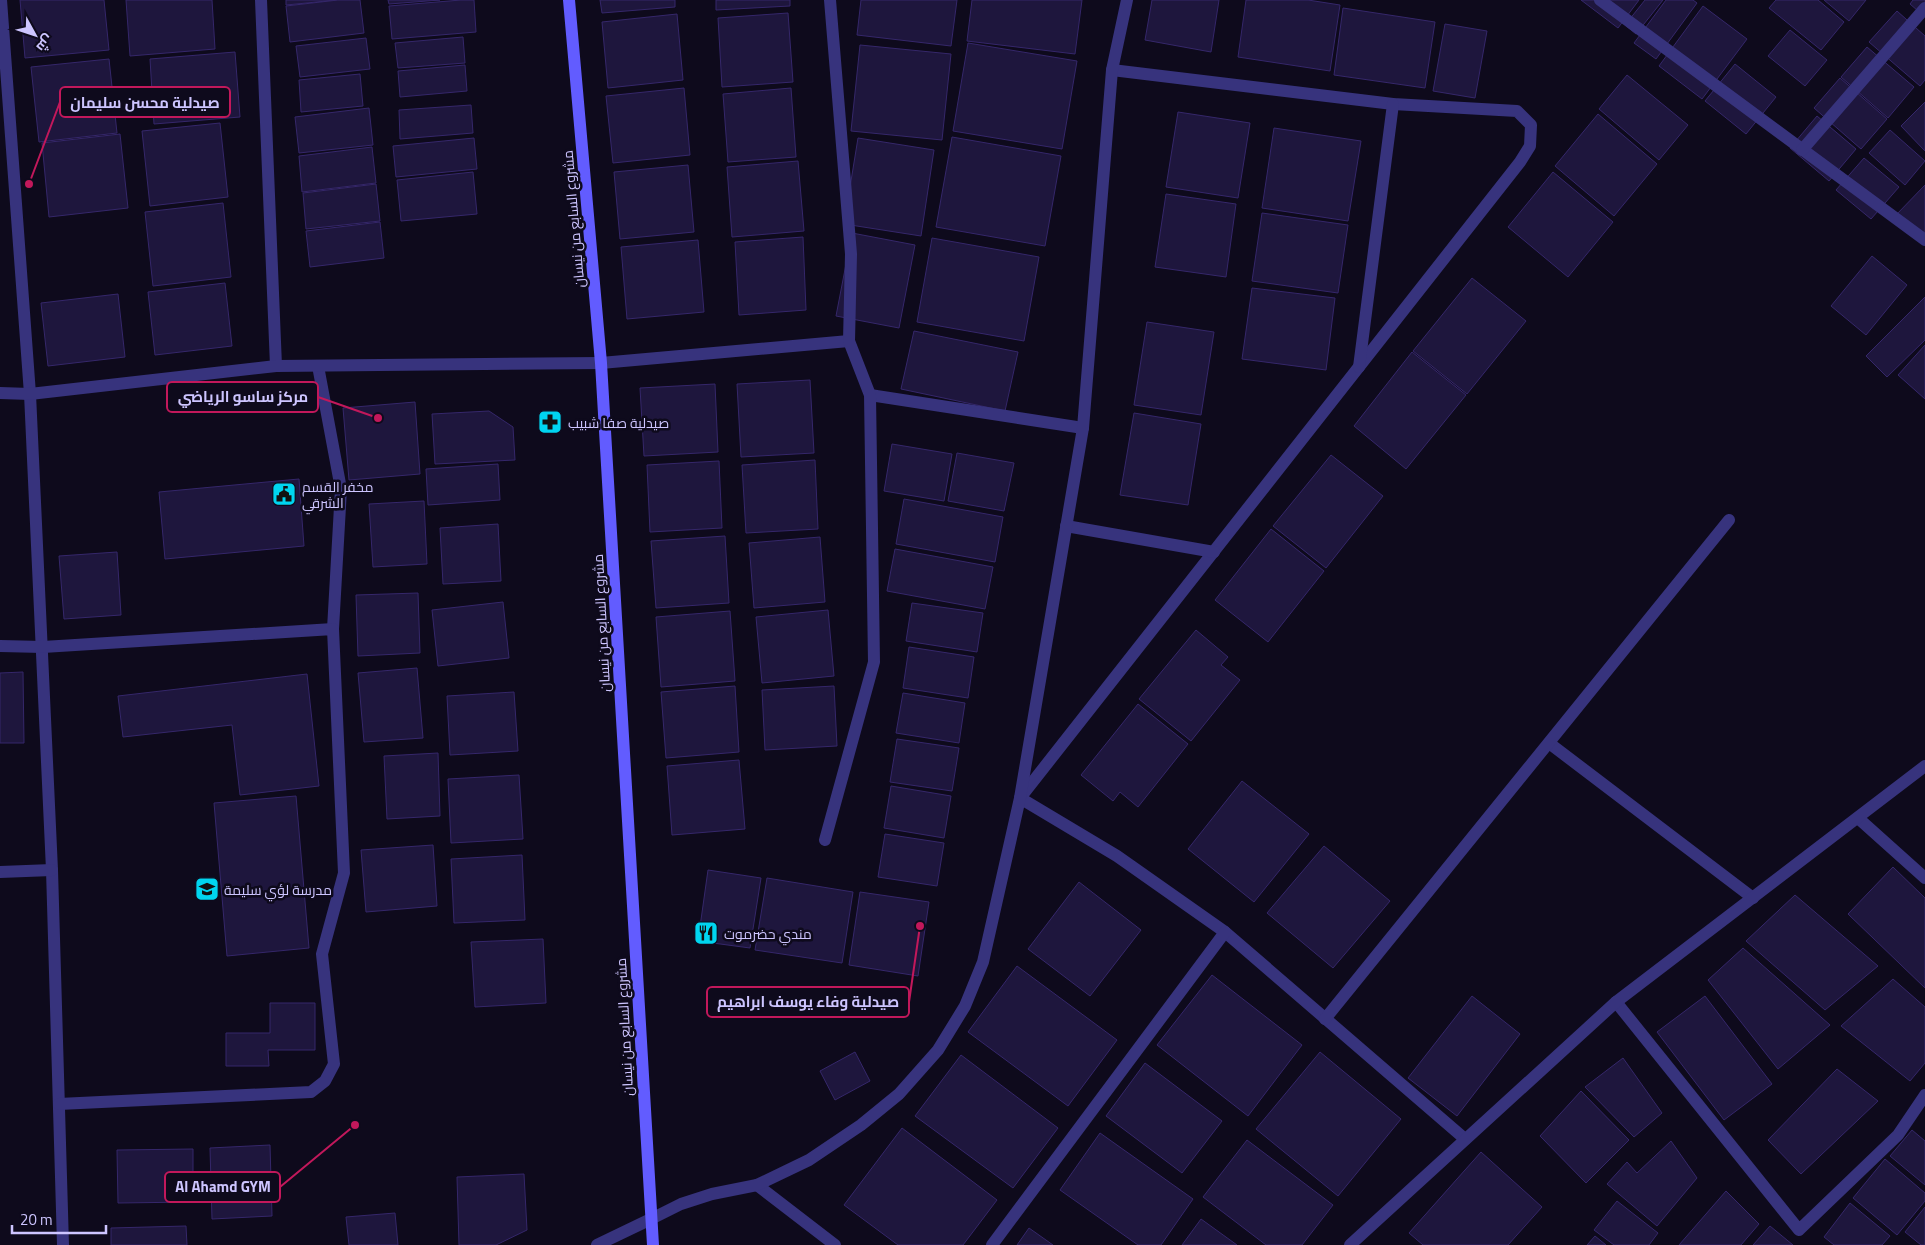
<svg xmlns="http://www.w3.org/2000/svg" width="1925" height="1245" viewBox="0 0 1925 1245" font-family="'Titillium Web',Cairo,sans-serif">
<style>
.building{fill:#1e163d;stroke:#35276a}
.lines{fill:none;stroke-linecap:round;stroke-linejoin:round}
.minor{stroke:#37337d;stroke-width:12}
.tertiary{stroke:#37337d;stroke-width:12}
.secondary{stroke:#625cff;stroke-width:12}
.labels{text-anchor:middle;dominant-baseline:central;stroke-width:5;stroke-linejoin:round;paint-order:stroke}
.street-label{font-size:14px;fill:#cdc5ff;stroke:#0e0a1c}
.poi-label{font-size:14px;fill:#cdc5ff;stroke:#0e0a1c;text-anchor:start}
.leader{fill:none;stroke:#c2185b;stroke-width:2}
.callout-dot{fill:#c2185b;stroke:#0e0a1c;stroke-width:2}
.callout{fill:#0e0a1c;stroke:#c2185b;stroke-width:2}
.callout-label{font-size:15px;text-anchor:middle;font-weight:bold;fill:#cdc5ff}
</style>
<rect width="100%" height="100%" fill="#0e0a1c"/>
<g class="building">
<polygon points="20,0 104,0 109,50 25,58"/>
<polygon points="126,0 212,0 215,49 130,56"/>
<polygon points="286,0 337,0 286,5"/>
<polygon points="338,0 360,0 364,33 290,42 286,6"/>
<polygon points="388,0 440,0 389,4"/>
<polygon points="461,0 474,0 476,32 392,39 389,6"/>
<polygon points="600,0 675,0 675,7 602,13"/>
<polygon points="716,0 790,0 790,6 716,10"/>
<polygon points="861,0 957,0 951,46 857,35"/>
<polygon points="972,0 1082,0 1075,54 967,41"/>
<polygon points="1152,0 1219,0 1211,52 1145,40"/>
<polygon points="1246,0 1308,0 1340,5 1330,71 1238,57"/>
<polygon points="1581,0 1639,0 1618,28"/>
<polygon points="1645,0 1663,0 1636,34 1625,25"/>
<polygon points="1666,0 1693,0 1697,3 1656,59 1634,43"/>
<polygon points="1776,0 1818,0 1844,22 1821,50 1769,8"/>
<polygon points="1824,0 1866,0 1849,21"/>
<polygon points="1913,0 1925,0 1925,17 1910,4"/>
<polygon points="1703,6 1747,39 1702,99 1659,66"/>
<polygon points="1343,8 1435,22 1425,88 1334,75"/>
<polygon points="1897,11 1925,36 1925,80 1920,86 1869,42"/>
<polygon points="788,13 793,82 722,87 718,18"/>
<polygon points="677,14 683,80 608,88 602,22"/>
<polygon points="1445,24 1487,31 1475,98 1433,91"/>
<polygon points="1790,30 1827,60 1805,86 1768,56"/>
<polygon points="463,37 465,63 398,68 395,43"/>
<polygon points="366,38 370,69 300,77 296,46"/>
<polygon points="968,43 1077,61 1062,149 953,131"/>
<polygon points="860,45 951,54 942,140 851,131"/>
<polygon points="1867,47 1914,87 1888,118 1841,77"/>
<polygon points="235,52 240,117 154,124 150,59"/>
<polygon points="109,59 117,133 39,142 31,67"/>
<polygon points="1735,64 1776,97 1746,134 1705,101"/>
<polygon points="465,65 467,91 400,97 398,71"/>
<polygon points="360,74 363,106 301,112 299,80"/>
<polygon points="1627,75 1688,125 1659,160 1599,109"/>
<polygon points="1840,78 1887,119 1861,149 1814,108"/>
<polygon points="684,88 690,155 613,163 606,96"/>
<polygon points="791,88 796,157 728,162 723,94"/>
<polygon points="1925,102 1925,151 1901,126"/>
<polygon points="471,105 473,133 400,139 399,110"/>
<polygon points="369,108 373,145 299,153 295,117"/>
<polygon points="1178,112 1250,123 1238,198 1166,187"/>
<polygon points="1598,114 1657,164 1614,216 1555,166"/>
<polygon points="1817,116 1856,149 1829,181 1790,148"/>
<polygon points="220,123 228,197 150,206 142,131"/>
<polygon points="1274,128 1361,141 1348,221 1262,208"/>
<polygon points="1890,130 1925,161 1905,185 1869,153"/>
<polygon points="120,134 128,208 49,217 42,143"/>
<polygon points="952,137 1061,156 1045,246 936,227"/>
<polygon points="474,138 477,169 396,177 393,146"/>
<polygon points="858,138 934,150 921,236 844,224"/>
<polygon points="372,147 376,183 302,192 299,156"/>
<polygon points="1864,158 1899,187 1871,219 1836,190"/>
<polygon points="798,161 804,231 732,237 727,167"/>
<polygon points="688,165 694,232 620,239 614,172"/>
<polygon points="473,172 477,214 401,221 397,180"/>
<polygon points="1553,172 1613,222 1568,277 1508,227"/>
<polygon points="376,184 380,221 306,229 303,193"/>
<polygon points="1925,185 1925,244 1896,215"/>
<polygon points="1166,194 1236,204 1226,277 1155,267"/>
<polygon points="223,203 231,277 153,286 145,212"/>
<polygon points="1262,213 1348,225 1338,293 1252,281"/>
<polygon points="380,222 384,258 310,267 306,231"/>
<polygon points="852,233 915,245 899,328 836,316"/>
<polygon points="803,237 806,310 739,315 735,242"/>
<polygon points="932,238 1039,257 1024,341 917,322"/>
<polygon points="698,240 704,312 627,319 621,247"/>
<polygon points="1872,256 1907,285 1866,335 1831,306"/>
<polygon points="1472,278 1526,321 1467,394 1413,351"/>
<polygon points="225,283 232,346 155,355 148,292"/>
<polygon points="1252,288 1335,298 1326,370 1242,359"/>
<polygon points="118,294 125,357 48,366 41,303"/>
<polygon points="1925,297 1925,340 1887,377 1866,356"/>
<polygon points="1147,322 1214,332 1201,415 1134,405"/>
<polygon points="914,331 1018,352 1005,411 901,389"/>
<polygon points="1925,345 1925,399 1898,375"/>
<polygon points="1412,352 1466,395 1406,469 1354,426"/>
<polygon points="810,380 814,453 741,457 737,384"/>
<polygon points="715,384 718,452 644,456 640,388"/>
<polygon points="415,402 420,474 349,480 343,408"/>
<polygon points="489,411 513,427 515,460 435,464 432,414"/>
<polygon points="1134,413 1201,424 1188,505 1120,495"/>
<polygon points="892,444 952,454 944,501 884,491"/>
<polygon points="957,453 1014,463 1004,511 948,501"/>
<polygon points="1331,455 1383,496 1326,568 1273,526"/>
<polygon points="815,460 818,529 746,533 742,465"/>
<polygon points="719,461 722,528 650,532 647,465"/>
<polygon points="498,464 500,500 428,505 426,469"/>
<polygon points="299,479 304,546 165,559 159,492"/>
<polygon points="904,499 1003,517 995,562 896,544"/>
<polygon points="424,501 427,564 373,567 369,504"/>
<polygon points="498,524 501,581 443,584 440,528"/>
<polygon points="1271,529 1324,571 1268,642 1215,600"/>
<polygon points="725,536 729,603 656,608 651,541"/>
<polygon points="820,537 825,602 754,608 749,543"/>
<polygon points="895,549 993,567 985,609 887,591"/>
<polygon points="117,552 121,615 64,619 59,556"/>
<polygon points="418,593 420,653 358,656 356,595"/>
<polygon points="503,602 509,658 438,666 432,610"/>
<polygon points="912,603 983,613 977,652 906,641"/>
<polygon points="828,610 834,676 762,683 756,617"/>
<polygon points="730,611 735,681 661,687 656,617"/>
<polygon points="1196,630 1228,657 1221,665 1240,680 1191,741 1139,699"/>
<polygon points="909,647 974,657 968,698 903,688"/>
<polygon points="417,668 423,738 364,742 358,673"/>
<polygon points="23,672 24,743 0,743 0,673"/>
<polygon points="307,674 319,786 240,795 232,725 123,737 118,696"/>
<polygon points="735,686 739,752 666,758 661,692"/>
<polygon points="834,686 837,746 765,750 762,690"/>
<polygon points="514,692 518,751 450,755 447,696"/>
<polygon points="903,693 965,703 959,743 896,733"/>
<polygon points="1138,704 1188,744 1138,807 1120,792 1113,801 1081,775"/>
<polygon points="897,739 959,748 952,791 890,782"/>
<polygon points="438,753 440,816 387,819 384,756"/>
<polygon points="739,760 745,829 672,835 667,766"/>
<polygon points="519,775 523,839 451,843 448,779"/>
<polygon points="1242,781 1309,834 1254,902 1188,849"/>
<polygon points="891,786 951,796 944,838 884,828"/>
<polygon points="296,796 309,948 227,956 214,803"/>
<polygon points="885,834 944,843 937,886 878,877"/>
<polygon points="433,845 437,906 366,912 361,850"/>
<polygon points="1324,846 1390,901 1333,968 1267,913"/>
<polygon points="522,855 525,920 454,923 451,859"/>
<polygon points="1893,867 1925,898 1925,988 1848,914"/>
<polygon points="708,870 761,878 750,948 698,941"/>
<polygon points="767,878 853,892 842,963 755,950"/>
<polygon points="1079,882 1141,930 1090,996 1028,949"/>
<polygon points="860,892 929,902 918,976 849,965"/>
<polygon points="1795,895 1878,966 1825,1010 1746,941"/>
<polygon points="543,939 546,1003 475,1007 471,942"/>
<polygon points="1743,948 1830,1025 1778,1069 1708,980"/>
<polygon points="1017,966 1117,1040 1068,1106 968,1032"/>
<polygon points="1212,975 1302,1045 1248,1116 1157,1045"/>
<polygon points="1893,979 1925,1007 1925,1063 1910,1081 1841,1026"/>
<polygon points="1472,996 1520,1034 1457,1116 1408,1078"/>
<polygon points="1705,996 1772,1084 1724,1120 1657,1032"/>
<polygon points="270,1003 315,1003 315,1050 268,1050 269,1066 226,1066 226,1033 270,1033"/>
<polygon points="855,1052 870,1081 835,1100 820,1071"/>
<polygon points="1320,1052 1401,1119 1338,1196 1256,1129"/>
<polygon points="961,1055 1058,1128 1013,1188 915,1116"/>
<polygon points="1623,1058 1662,1113 1634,1137 1585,1087"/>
<polygon points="1145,1063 1222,1121 1182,1173 1106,1116"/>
<polygon points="1837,1069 1878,1101 1801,1174 1768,1140"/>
<polygon points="1581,1091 1629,1140 1586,1183 1540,1136"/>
<polygon points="902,1128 997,1200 963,1245 898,1245 844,1205"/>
<polygon points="1912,1130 1925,1141 1925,1185 1890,1156"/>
<polygon points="1100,1133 1193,1199 1161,1245 1138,1245 1060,1190"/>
<polygon points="1247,1140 1333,1205 1302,1245 1266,1245 1203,1197"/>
<polygon points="1671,1141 1697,1178 1657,1226 1607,1184 1627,1162 1637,1173"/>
<polygon points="270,1145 272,1216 212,1219 210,1148"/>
<polygon points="193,1149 193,1202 118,1203 117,1150"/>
<polygon points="1481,1152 1542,1207 1508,1245 1423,1245 1409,1233"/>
<polygon points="1885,1159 1925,1193 1925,1201 1897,1235 1853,1198"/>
<polygon points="524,1174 527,1230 496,1245 459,1245 457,1177"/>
<polygon points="1726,1191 1759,1224 1741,1245 1679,1245"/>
<polygon points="1617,1201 1658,1233 1649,1245 1614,1245 1594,1230"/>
<polygon points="1850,1203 1890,1236 1882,1245 1834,1245 1824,1237"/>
<polygon points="1925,1207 1925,1245 1921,1245 1905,1232"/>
<polygon points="395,1213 398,1245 349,1245 346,1217"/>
<polygon points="1201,1219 1237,1245 1182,1245"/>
<polygon points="186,1226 187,1245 111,1245 111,1228"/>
<polygon points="1770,1226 1793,1245 1753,1245"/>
<polygon points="1029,1228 1053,1245 1017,1245"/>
<polygon points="1595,1236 1606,1245 1587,1245"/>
</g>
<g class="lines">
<g class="minor">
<polyline points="1,0 30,394 52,870 63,1245"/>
<polyline points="261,0 276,366"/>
<polyline points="1600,0 1925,240"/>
<polyline points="1112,70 1393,104 1517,111 1531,125 1530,146 1520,162 1020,798 1117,856 1225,932 1465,1139"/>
<polyline points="1802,150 1925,8"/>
<polyline points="601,363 849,341"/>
<polyline points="318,366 341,489 333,629"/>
<polyline points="1359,367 1393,104"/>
<polyline points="870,395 1083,428"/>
<polyline points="1066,526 1214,552"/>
<polyline points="0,646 43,647 333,629 344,873 322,954 334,1064 325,1081 311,1092 59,1104"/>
<polyline points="1549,743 1753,898"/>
<polyline points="1858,818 1925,878"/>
<polyline points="825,840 874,662 870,395 849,341 851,254 830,0"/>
<polyline points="0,872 52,870"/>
<polyline points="1616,1002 1799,1230 1898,1135 1925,1095"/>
<polyline points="1325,1019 1729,520"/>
<polyline points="757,1185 835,1245"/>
<polyline points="651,1219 681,1204 712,1194 757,1185 809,1160 861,1125 899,1094 938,1050 965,1006 983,962 1020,798 1083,428 1112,70 1127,0"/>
<polyline points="992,1245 1225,932"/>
<polyline points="1350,1245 1616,1002 1925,766"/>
</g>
<g class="tertiary">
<polyline points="0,393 30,394 276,366 601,363"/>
<polyline points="597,1245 651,1219"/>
</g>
<polyline class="secondary" points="569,0 601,363 653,1245"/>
</g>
<defs>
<g id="pharmacy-square" transform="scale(1.25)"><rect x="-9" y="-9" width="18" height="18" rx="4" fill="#00d5f0" stroke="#0e0a1c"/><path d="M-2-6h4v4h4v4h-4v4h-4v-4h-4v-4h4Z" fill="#111"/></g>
<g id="civic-square" transform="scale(1.25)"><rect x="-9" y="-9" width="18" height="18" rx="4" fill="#00d5f0" stroke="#0e0a1c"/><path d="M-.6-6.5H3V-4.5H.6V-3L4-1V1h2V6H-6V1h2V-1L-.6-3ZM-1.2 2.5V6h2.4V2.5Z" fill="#111"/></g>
<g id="school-square" transform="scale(1.25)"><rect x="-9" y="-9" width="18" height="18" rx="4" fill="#00d5f0" stroke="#0e0a1c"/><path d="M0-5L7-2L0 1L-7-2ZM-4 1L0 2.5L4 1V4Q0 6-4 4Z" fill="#111"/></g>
<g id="restaurant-square" transform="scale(1.25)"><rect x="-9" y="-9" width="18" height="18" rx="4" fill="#00d5f0" stroke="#0e0a1c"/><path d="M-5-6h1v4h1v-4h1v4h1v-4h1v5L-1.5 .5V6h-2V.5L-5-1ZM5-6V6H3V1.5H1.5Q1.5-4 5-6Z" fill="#111"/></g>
</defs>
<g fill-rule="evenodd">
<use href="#pharmacy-square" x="550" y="422"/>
<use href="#civic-square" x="284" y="494"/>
<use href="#school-square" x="207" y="889"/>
<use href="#restaurant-square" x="706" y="933"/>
</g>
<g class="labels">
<g class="street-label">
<text transform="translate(573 219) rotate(-95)">مشروع السابع من نيسان</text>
<text transform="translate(601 623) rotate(-93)">مشروع السابع من نيسان</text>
<text transform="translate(624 1027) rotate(-93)">مشروع السابع من نيسان</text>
</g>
<g class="poi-label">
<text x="568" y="422">صيدلية صفا شبيب</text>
<text x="302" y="486">مخفر القسم<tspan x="302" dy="16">الشرقي</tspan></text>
<text x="224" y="889">مدرسة لؤي سليمة</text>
<text x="724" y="933">مندي حضرموت</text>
</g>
</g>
<path class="leader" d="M29 184L60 102M378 418L318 397M920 926L909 1002M355 1125L280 1187"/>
<g class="callout-dot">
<circle cx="29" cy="184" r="5"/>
<circle cx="378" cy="418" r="5"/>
<circle cx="920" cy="926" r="5"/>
<circle cx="355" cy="1125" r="5"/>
</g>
<g class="callout">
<rect x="60" y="87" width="170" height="30" rx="5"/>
<rect x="167" y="382" width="151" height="30" rx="5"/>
<rect x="707" y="987" width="202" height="30" rx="5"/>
<rect x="165" y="1172" width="115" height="30" rx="5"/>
</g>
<g class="callout-label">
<text x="145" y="108">صيدلية محسن سليمان</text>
<text x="243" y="402">مركز ساسو الرياضي</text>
<text x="808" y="1007">صيدلية وفاء يوسف ابراهيم</text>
<text x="223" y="1192">Al Ahamd GYM</text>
</g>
<g transform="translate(35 35) rotate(130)" stroke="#0e0a1c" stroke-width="4" paint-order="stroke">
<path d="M0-4L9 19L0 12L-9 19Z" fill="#cdc5ff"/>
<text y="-8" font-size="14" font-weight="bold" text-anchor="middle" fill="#cdc5ff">ش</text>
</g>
<path d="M12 1225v8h94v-8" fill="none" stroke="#cdc5ff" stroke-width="2.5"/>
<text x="20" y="1225" font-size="15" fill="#cdc5ff" stroke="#0e0a1c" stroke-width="4" paint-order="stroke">20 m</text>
</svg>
